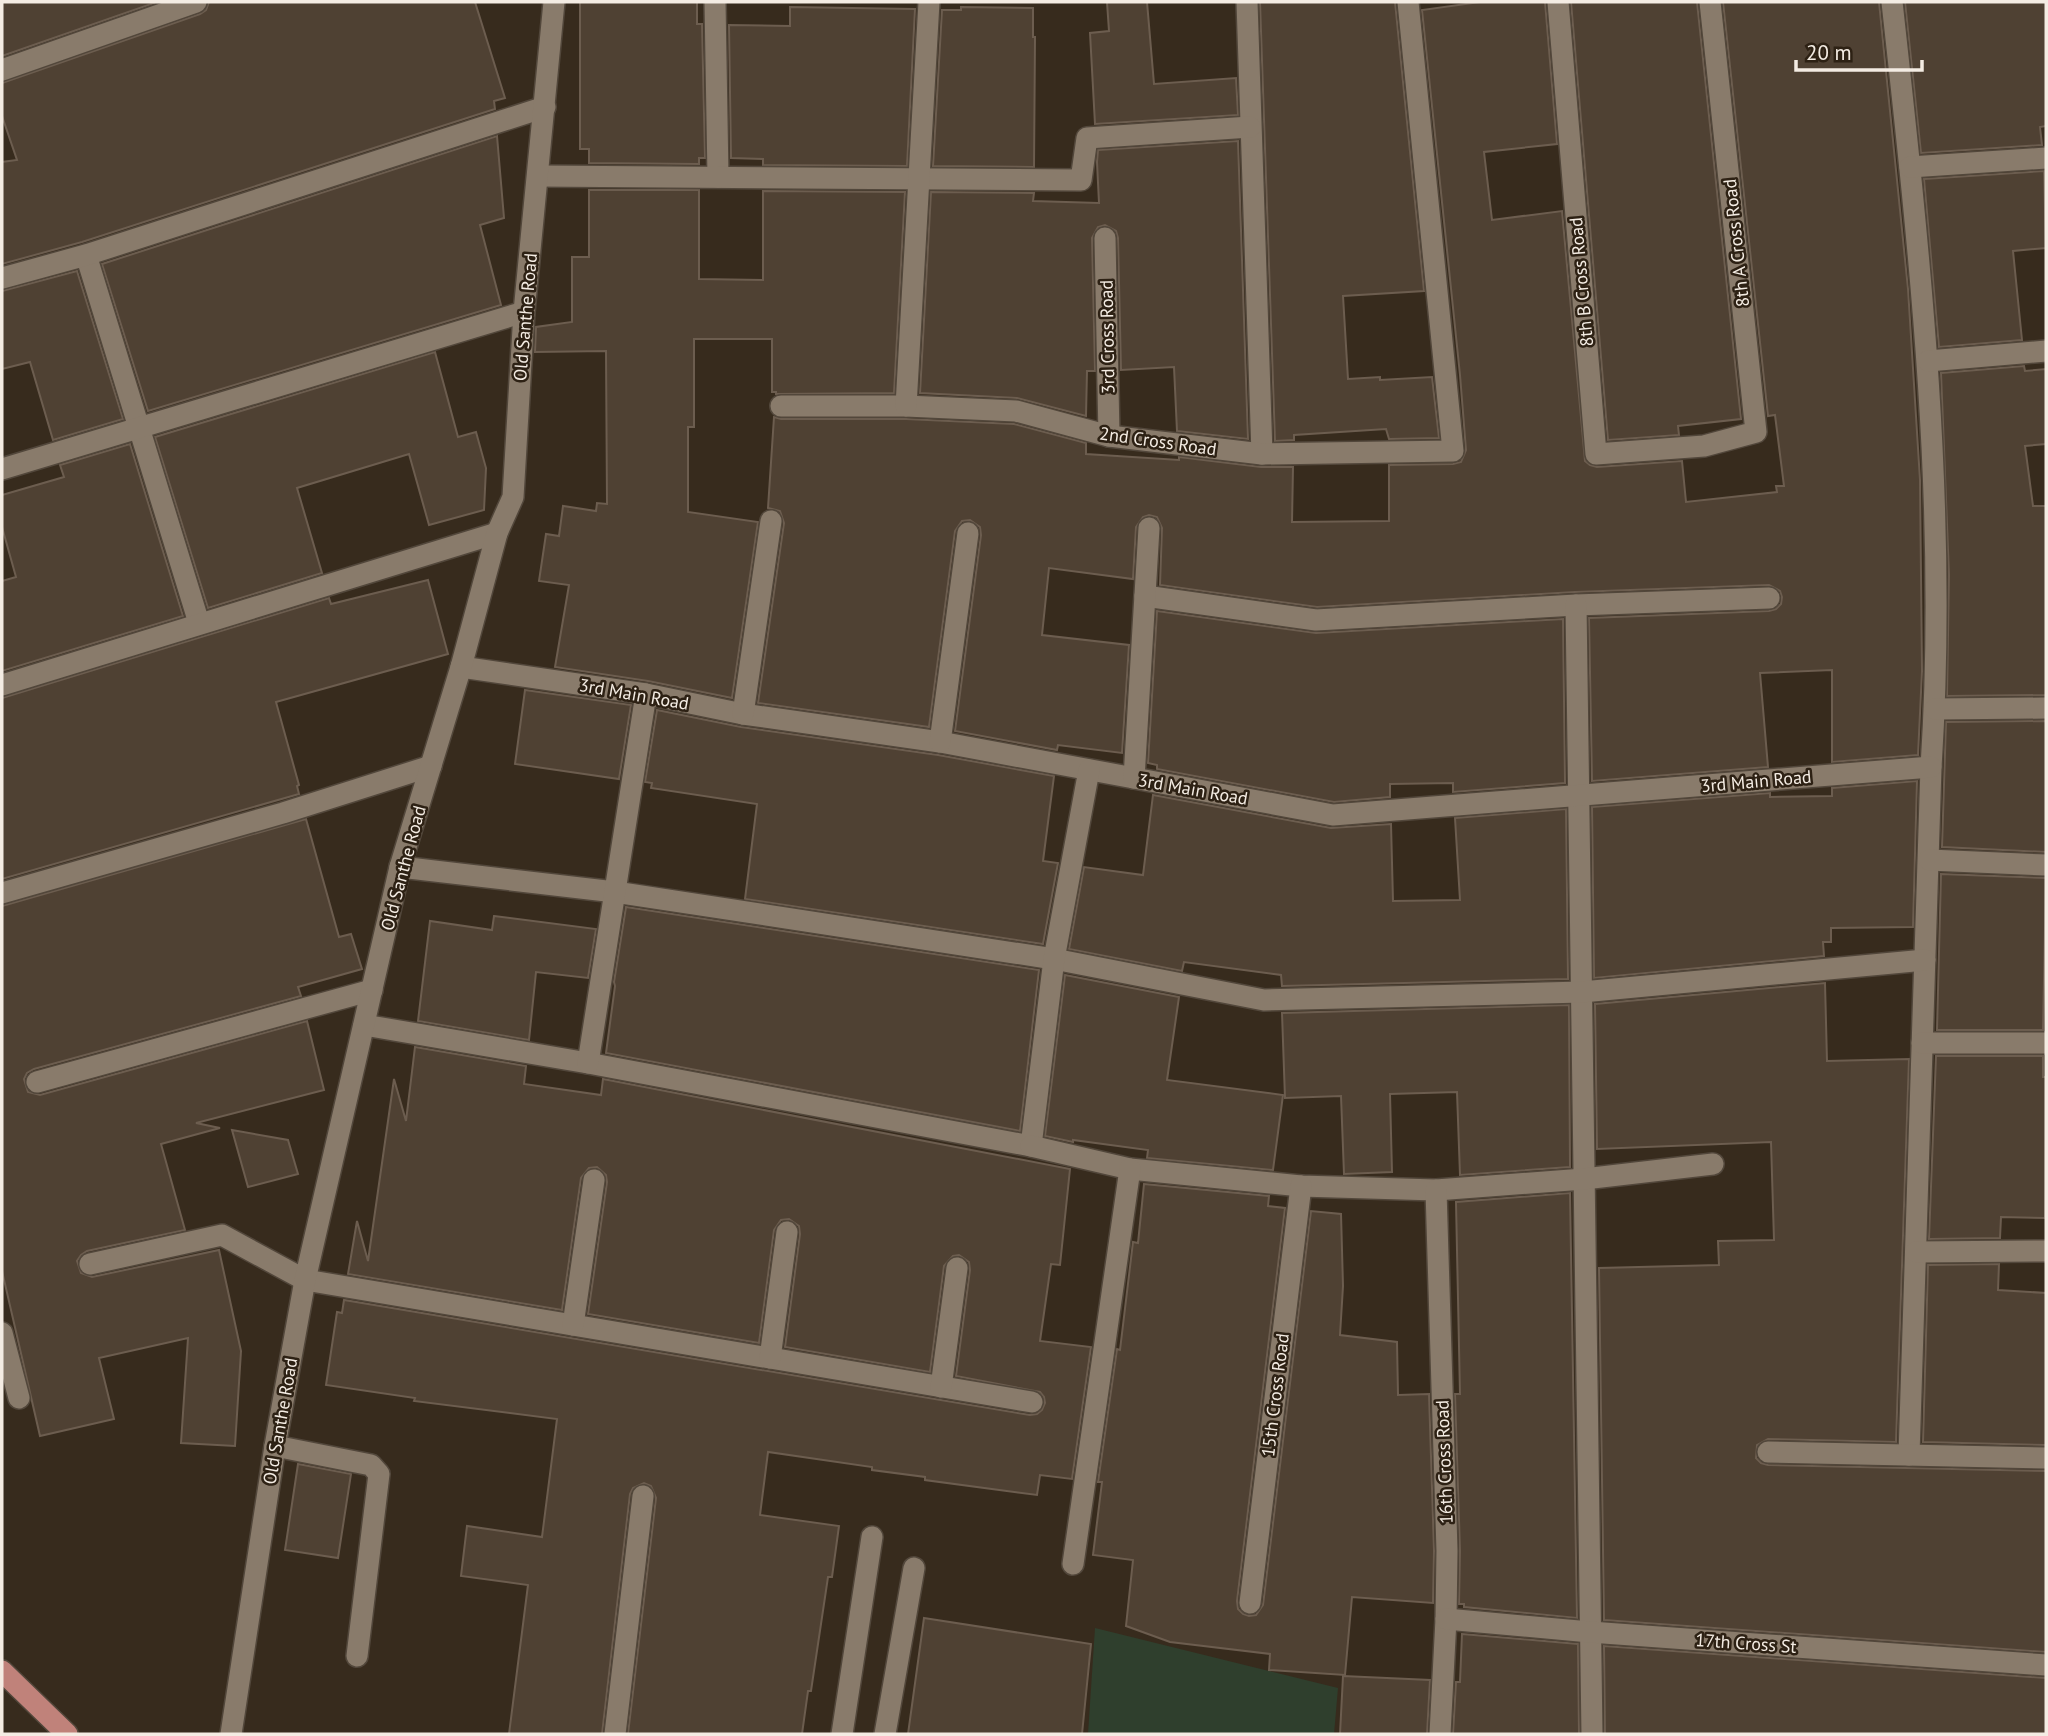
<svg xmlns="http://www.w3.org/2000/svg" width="2048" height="1736" viewBox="0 0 2048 1736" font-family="'PT Sans',sans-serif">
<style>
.green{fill:#2f3f2d}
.building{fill:#4f4133;stroke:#6c5d4f;stroke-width:2}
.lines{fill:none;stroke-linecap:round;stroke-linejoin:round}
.minor-casing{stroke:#52473b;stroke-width:24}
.major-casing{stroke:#52473b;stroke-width:24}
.minor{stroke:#897b6b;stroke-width:21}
.major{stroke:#c0827a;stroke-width:21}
.labels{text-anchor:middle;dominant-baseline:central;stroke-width:5;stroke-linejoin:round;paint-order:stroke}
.street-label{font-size:18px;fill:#f4ece3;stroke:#2d2114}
</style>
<rect width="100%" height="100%" fill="#372b1d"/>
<polygon class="green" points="1095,1628 1338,1688 1334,1734 1088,1734"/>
<g class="building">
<polygon points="2,2 157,2 2,56"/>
<polygon points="209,2 475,2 505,98 494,101 495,109 82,242 2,264 2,162 17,160 2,116 2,83 200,14 206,10"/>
<polygon points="580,2 697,2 697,24 702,24 705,158 699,158 699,164 589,163 589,149 580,149"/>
<polygon points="1107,2 1147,2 1154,84 1236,78 1238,115 1095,124 1090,33 1109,31"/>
<polygon points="1260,2 1395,2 1424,291 1343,296 1348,379 1380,377 1380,380 1432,377 1439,438 1389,439 1386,429 1294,435 1294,440 1275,441"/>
<polygon points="1480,2 1545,2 1557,144 1484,152 1492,220 1562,211 1585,461 1590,465 1597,467 1682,461 1686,502 1777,492 1776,486 1784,486 1775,415 1768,416 1723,2 1879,2 1908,289 1920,480 1922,671 1918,755 1832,762 1832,670 1760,673 1768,767 1592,781 1589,618 1769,611 1776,609 1781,604 1782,597 1780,591 1769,585 1575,592 1317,607 1160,585 1162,528 1157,517 1149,515 1143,517 1136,527 1133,579 1049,568 1042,635 1129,645 1122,753 1058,745 1057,750 955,731 981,535 980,527 970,520 962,521 955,531 929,727 758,703 784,523 780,511 768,508 774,417 781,419 906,419 1014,424 1086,443 1086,454 1179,460 1179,457 1261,467 1293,467 1292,522 1389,521 1389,465 1453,464 1461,462 1466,450 1460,375 1422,10"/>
<polygon points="1571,2 1697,2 1741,419 1678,426 1679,435 1608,440"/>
<polygon points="1905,2 2046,2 2046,126 2040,127 2042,145 1921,153"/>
<polygon points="790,7 915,9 907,166 763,165 763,159 731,158 729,25 790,26"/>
<polygon points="961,7 1033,8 1033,37 1035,37 1034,167 933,166 942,10 961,10"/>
<polygon points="497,136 504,218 480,225 501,305 148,411 102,264"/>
<polygon points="1238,141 1248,439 1177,431 1174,367 1121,370 1118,238 1116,231 1105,225 1098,227 1092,238 1095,371 1087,371 1086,416 1017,398 920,393 931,192 1034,193 1033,201 1099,203 1097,162 1098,150"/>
<polygon points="2044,171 2046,248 2013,251 2022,340 1939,347 1924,179"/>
<polygon points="589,190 699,190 699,279 763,280 763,191 905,192 894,393 776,394 776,392 772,392 772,339 694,339 694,427 688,427 688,512 758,522 732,698 648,681 555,667 569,585 539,581 546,534 559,536 563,506 596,511 597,503 607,504 606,351 535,352 536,327 572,322 572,257 589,257"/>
<polygon points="77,271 123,419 53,440 30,362 2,369 2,291"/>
<polygon points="435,352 458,437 476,432 486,468 484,510 429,525 409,454 297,488 322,573 208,608 155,437"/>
<polygon points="2024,366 2025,371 2046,369 2046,444 2025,446 2033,506 2046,506 2046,695 1947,696 1949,575 1941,373"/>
<polygon points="130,444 183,616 2,671 2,581 16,577 2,527 2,495 64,477 60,465"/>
<polygon points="428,580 448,654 276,702 299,785 297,786 299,794 2,879 2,698 329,598 331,604"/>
<polygon points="1157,611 1316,633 1563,619 1565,783 1453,792 1453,783 1390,784 1390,797 1334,802 1157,769 1157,765 1148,763"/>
<polygon points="525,690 631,705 619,779 515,764"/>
<polygon points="657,710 741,727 938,755 1054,776 1043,861 1058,863 1043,944 745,899 757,804 651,788 652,783 645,782"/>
<polygon points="2046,721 2046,852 1942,847 1946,722"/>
<polygon points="1917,781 1913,927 1831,928 1831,942 1823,942 1824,956 1594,978 1592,807 1770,793 1770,797 1832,796 1832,788"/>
<polygon points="1153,795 1331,828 1391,824 1393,901 1460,900 1455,818 1566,809 1568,979 1282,986 1281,975 1184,962 1182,971 1069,949 1084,867 1143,875"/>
<polygon points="306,819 339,937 351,934 362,969 298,987 301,996 34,1069 27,1073 24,1079 28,1092 40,1095 307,1021 324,1090 196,1123 220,1128 161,1144 185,1230 87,1251 81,1255 77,1261 81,1273 92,1277 219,1250 241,1351 235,1446 181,1443 188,1338 99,1358 114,1419 40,1436 2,1271 2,906"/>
<polygon points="1941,874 2046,878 2043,1030 1937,1030"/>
<polygon points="626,907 1039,970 1020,1131 606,1053 615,986 614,982"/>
<polygon points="494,916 596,929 588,978 536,972 529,1040 418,1021 430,921 492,930"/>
<polygon points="1065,975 1179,997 1167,1080 1283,1095 1273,1170 1147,1158 1148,1150 1073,1140 1073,1142 1045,1136"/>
<polygon points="1825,983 1827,1061 1909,1059 1896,1442 1768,1439 1757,1445 1756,1458 1761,1463 1768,1465 2046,1471 2046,1652 1604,1620 1599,1268 1719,1265 1718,1241 1774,1240 1771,1142 1597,1149 1595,1004"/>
<polygon points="1569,1005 1570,1167 1460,1175 1457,1092 1390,1094 1392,1172 1344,1174 1341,1096 1285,1098 1282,1013"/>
<polygon points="415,1047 526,1066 524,1084 601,1095 603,1079 1070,1169 1060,1265 1051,1264 1040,1341 1091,1347 1072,1479 1040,1475 1037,1495 925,1480 925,1477 872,1470 872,1467 768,1452 760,1515 839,1526 832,1577 828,1577 811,1691 808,1691 802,1734 628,1734 656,1498 651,1486 644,1483 633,1488 630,1494 602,1734 509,1734 528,1585 461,1576 467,1526 542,1537 557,1419 414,1401 415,1398 326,1385 337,1312 342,1313 344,1300 1030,1415 1037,1414 1042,1410 1045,1403 1044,1397 1040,1392 956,1376 970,1270 969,1262 959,1255 953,1256 944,1266 930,1372 785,1347 800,1234 799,1226 789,1219 781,1220 774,1230 759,1343 588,1314 607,1182 606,1175 597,1167 589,1168 581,1178 562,1310 348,1274 357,1221 368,1261 394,1079 406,1121"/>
<polygon points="1936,1056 2043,1056 2043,1077 2046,1077 2045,1218 2001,1217 2000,1238 1929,1239"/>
<polygon points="232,1130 288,1140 298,1174 248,1187"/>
<polygon points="1144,1184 1269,1196 1268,1206 1285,1208 1237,1601 1238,1609 1243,1614 1249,1616 1256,1615 1263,1605 1311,1211 1341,1214 1343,1286 1340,1335 1397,1342 1398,1395 1429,1394 1434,1551 1433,1603 1352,1597 1345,1675 1269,1670 1270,1654 1170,1642 1126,1626 1133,1560 1093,1555 1102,1482 1098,1482 1117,1349 1120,1350 1133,1242 1138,1243"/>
<polygon points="1570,1193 1577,1618 1464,1607 1464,1604 1459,1604 1460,1551 1455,1394 1460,1394 1456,1202"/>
<polygon points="1999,1264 1998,1290 2046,1293 2046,1445 1923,1442 1928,1265"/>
<polygon points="298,1464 351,1474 338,1558 285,1550"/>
<polygon points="924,1618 1091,1644 1082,1734 908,1734"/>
<polygon points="1462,1634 1578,1644 1579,1734 1453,1734 1456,1682 1460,1682"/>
<polygon points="1604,1646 2046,1678 2046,1734 1605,1734"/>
<polygon points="1343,1676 1430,1680 1427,1734 1340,1734"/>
</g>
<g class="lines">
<g class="minor-casing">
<g id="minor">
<polyline points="715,2 718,177"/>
<polyline points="1247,2 1262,454"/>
<polyline points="1558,2 1596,454 1704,446 1756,432 1710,2"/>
<path d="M1892,2c28,254 56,509 39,765l-22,688"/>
<polyline points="2,70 196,2"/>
<polyline points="1910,167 2046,158"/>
<polyline points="538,176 1081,180 1087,138 1250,127"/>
<polyline points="1105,238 1109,436"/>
<polyline points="86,255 199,623"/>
<polyline points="2,278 86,255 545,107"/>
<polyline points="1928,361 2046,351"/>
<polyline points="781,406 906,406 1016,411 1109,436 1262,454 1453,451 1408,2"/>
<polyline points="906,406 929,2"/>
<polyline points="2,469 524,312"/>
<polyline points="1145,596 1316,620 1576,605 1769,598"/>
<polyline points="1576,605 1592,1734"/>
<polyline points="461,667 646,694 743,714 940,742 1333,815 1931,767"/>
<polyline points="2,685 497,533"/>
<polyline points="1935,709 2046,708"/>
<polyline points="743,714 771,521"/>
<polyline points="940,742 968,533"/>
<polyline points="1134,778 1149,528"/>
<polyline points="1929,860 2046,865"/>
<polyline points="400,867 615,892 1054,959 1264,1000 1582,992 1925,960"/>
<polyline points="2,893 283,813 431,766"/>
<polyline points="364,1025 588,1063 1031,1146 1054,959 1089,770"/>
<polyline points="1922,1043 2046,1043"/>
<polyline points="588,1063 646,694"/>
<polyline points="37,1082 372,990"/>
<polyline points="1031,1146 1130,1169 1301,1186 1436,1190 1584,1179 1713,1164"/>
<polyline points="1436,1190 1447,1551 1446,1619 1440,1734"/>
<polyline points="1916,1252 2046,1251"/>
<polyline points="90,1264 222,1235 305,1280 1032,1402"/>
<polyline points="573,1325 594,1180"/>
<polyline points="2,1333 19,1398"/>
<polyline points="770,1358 787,1232"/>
<polyline points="941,1387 957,1268"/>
<polyline points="275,1446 371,1465 379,1474 357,1656"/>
<polyline points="1768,1452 2046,1458"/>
<polyline points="1073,1564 1130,1169"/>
<polyline points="1250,1603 1301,1186"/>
<polyline points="1446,1619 1590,1632 2046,1665"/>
<polyline points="231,1734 275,1446 305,1280 400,867 461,667 497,533 513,497 524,312 554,2"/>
<polyline points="615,1734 643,1496"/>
<polyline points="842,1734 872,1537"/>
<polyline points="885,1734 914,1568"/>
</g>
</g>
<g class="major-casing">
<polyline id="major" points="2,1671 67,1734"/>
</g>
<use href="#minor" class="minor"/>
<use href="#major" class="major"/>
</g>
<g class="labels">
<g class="street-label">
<text transform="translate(1736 243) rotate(-96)">8th A Cross Road</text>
<text transform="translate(1581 282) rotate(-95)">8th B Cross Road</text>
<text transform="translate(525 317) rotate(-85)">Old Santhe Road</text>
<text transform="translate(1107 337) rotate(-91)">3rd Cross Road</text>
<text transform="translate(1158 441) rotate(8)">2nd Cross Road</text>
<text transform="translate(634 694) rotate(10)">3rd Main Road</text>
<text transform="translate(1756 781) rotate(-5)">3rd Main Road</text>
<text transform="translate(1193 789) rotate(10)">3rd Main Road</text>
<text transform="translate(403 868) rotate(-75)">Old Santhe Road</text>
<text transform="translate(1275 1395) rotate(-83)">15th Cross Road</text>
<text transform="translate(280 1421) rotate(-80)">Old Santhe Road</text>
<text transform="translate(1444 1462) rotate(-92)">16th Cross Road</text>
<text transform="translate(1746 1643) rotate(4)">17th Cross St</text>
</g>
</g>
<rect width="2048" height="1736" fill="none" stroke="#f4ece3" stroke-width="7"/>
<path d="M1796 60v10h126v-10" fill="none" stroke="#f4ece3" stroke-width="3.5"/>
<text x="1806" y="60" font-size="21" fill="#f4ece3" stroke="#2d2114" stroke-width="5" paint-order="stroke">20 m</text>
</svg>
